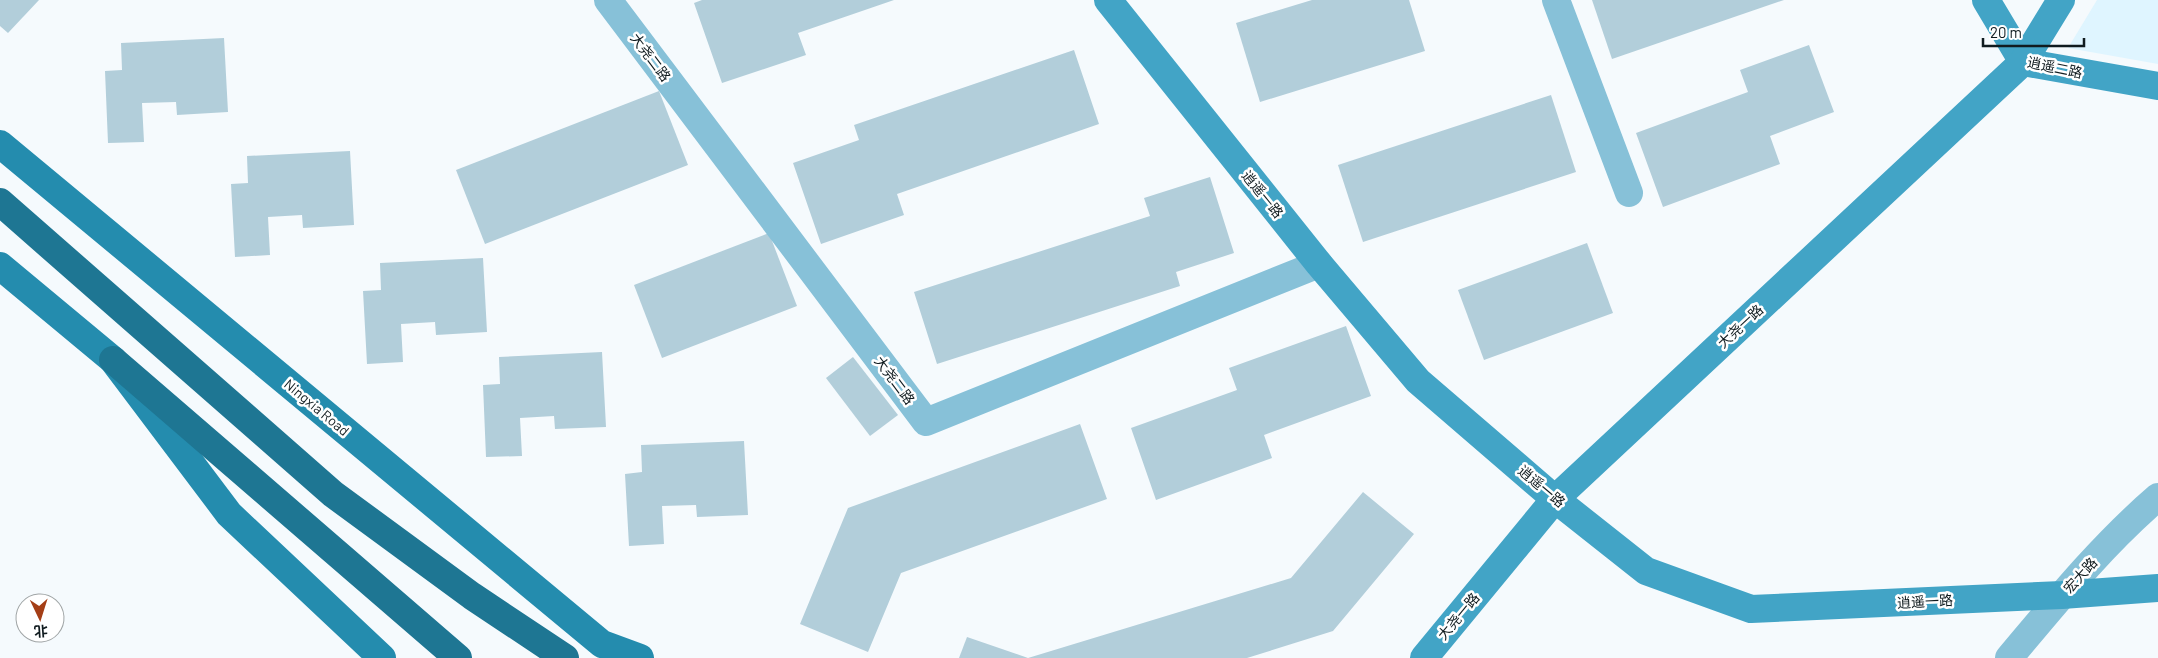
<svg xmlns="http://www.w3.org/2000/svg" width="2158" height="658" viewBox="0 0 2158 658" font-family="Barlow,'Noto Sans SC',sans-serif">
<style>
.built{fill:#dff5ff}
.building{fill:#b2ceda}
.lines{fill:none;stroke-linecap:round;stroke-linejoin:round}
.street{stroke:#87c1d8;stroke-width:28}
.secondary{stroke:#42a4c6;stroke-width:28}
.primary{stroke:#248cae;stroke-width:28}
.highway{stroke:#1e7693;stroke-width:28}
.labels{text-anchor:middle;dominant-baseline:central;stroke-width:5;stroke-linejoin:round;paint-order:stroke}
.street-label{font-size:14px;fill:#101b1f;stroke:#fff}
</style>
<rect width="100%" height="100%" fill="#f5fafd"/>
<polygon class="built" points="2097,0 2158,0 2158,64 2068,48"/>
<g class="building">
<polygon points="0,0 39,0 8,33 0,26"/>
<polygon points="702,0 894,0 798,33 806,55 722,83 694,3"/>
<polygon points="1312,0 1409,0 1425,51 1260,102 1236,23"/>
<polygon points="1592,0 1784,0 1612,59"/>
<polygon points="224,38 228,112 177,115 176,102 142,103 144,142 108,143 105,71 122,70 121,43"/>
<polygon points="1809,45 1834,112 1770,136 1780,164 1663,207 1636,133 1748,92 1740,70"/>
<polygon points="1074,50 1099,124 897,194 904,215 821,244 793,163 859,140 854,125"/>
<polygon points="659,91 688,165 485,244 456,170"/>
<polygon points="1551,95 1576,172 1363,242 1338,165"/>
<polygon points="350,151 354,225 303,228 302,215 268,217 270,255 235,257 231,184 248,183 247,156"/>
<polygon points="1210,177 1234,253 1176,272 1180,286 937,364 914,292 1150,216 1144,198"/>
<polygon points="769,233 797,306 662,358 634,285"/>
<polygon points="1587,243 1613,313 1484,360 1458,290"/>
<polygon points="483,258 487,332 436,335 435,322 401,324 403,362 367,364 363,291 381,290 380,263"/>
<polygon points="1346,326 1371,396 1264,435 1272,458 1156,500 1131,428 1237,390 1229,368"/>
<polygon points="602,352 606,427 555,429 554,416 520,418 522,456 486,457 483,385 500,384 499,357"/>
<polygon points="853,357 898,415 870,436 826,378"/>
<polygon points="1080,424 1107,499 901,573 868,652 800,624 848,508"/>
<polygon points="744,441 748,515 697,517 696,505 662,506 664,544 629,546 625,474 642,472 641,445"/>
<polygon points="1363,492 1414,534 1333,631 1247,658 1028,658 1291,578"/>
<polygon points="967,637 1028,658 959,658"/>
</g>
<g class="lines">
<g class="street">
<polyline points="608,0 926,422 1319,264"/>
<polyline points="1556,0 1629,193"/>
<path d="M2009,658c47,-56 93,-113 149,-161"/>
</g>
<g class="secondary">
<polyline points="1108,0 1319,264 1418,381 1555,499 1646,571 1751,609 2062,595 2158,588"/>
<polyline points="1986,0 2023,62 2158,86"/>
<polyline points="1424,658 1555,499 2023,62 2061,0"/>
</g>
<g class="primary">
<polyline points="0,144 602,644 640,658"/>
<polyline points="0,266 113,360 229,514 382,658"/>
</g>
<g class="highway">
<polyline points="0,202 333,494 472,596 565,658"/>
<polyline points="113,360 458,658"/>
</g>
</g>
<g class="labels">
<g class="street-label">
<text transform="translate(651 57) rotate(53)">大尧二路</text>
<text transform="translate(2055 67) rotate(12)">逍遥二路</text>
<text transform="translate(1263 194) rotate(51)">逍遥一路</text>
<text transform="translate(1740 326) rotate(-43)">大尧一路</text>
<text transform="translate(895 380) rotate(53)">大尧二路</text>
<text transform="translate(317 407) rotate(40)">Ningxia Road</text>
<text transform="translate(1542 486) rotate(40)">逍遥一路</text>
<text transform="translate(2080 575) rotate(-48)">宏大路</text>
<text transform="translate(1925 601) rotate(-3)">逍遥一路</text>
<text transform="translate(1458 616) rotate(-50)">大尧一路</text>
</g>
</g>
<g transform="translate(40 618) rotate(176)"><circle r="24" fill="#ffffff" stroke="#9fa4a5"/>
<path d="M0-4L9 19L0 12L-9 19Z" fill="#a43e16"/>
<text y="-8" font-size="14" font-weight="bold" text-anchor="middle" fill="#101b1f">北</text>
</g>
<path d="M1983 38v8h101v-8" fill="none" stroke="#101b1f" stroke-width="2.5"/>
<text x="1990" y="38" font-size="15" fill="#101b1f" stroke="#ffffff" stroke-width="4" paint-order="stroke">20 m</text>
</svg>
